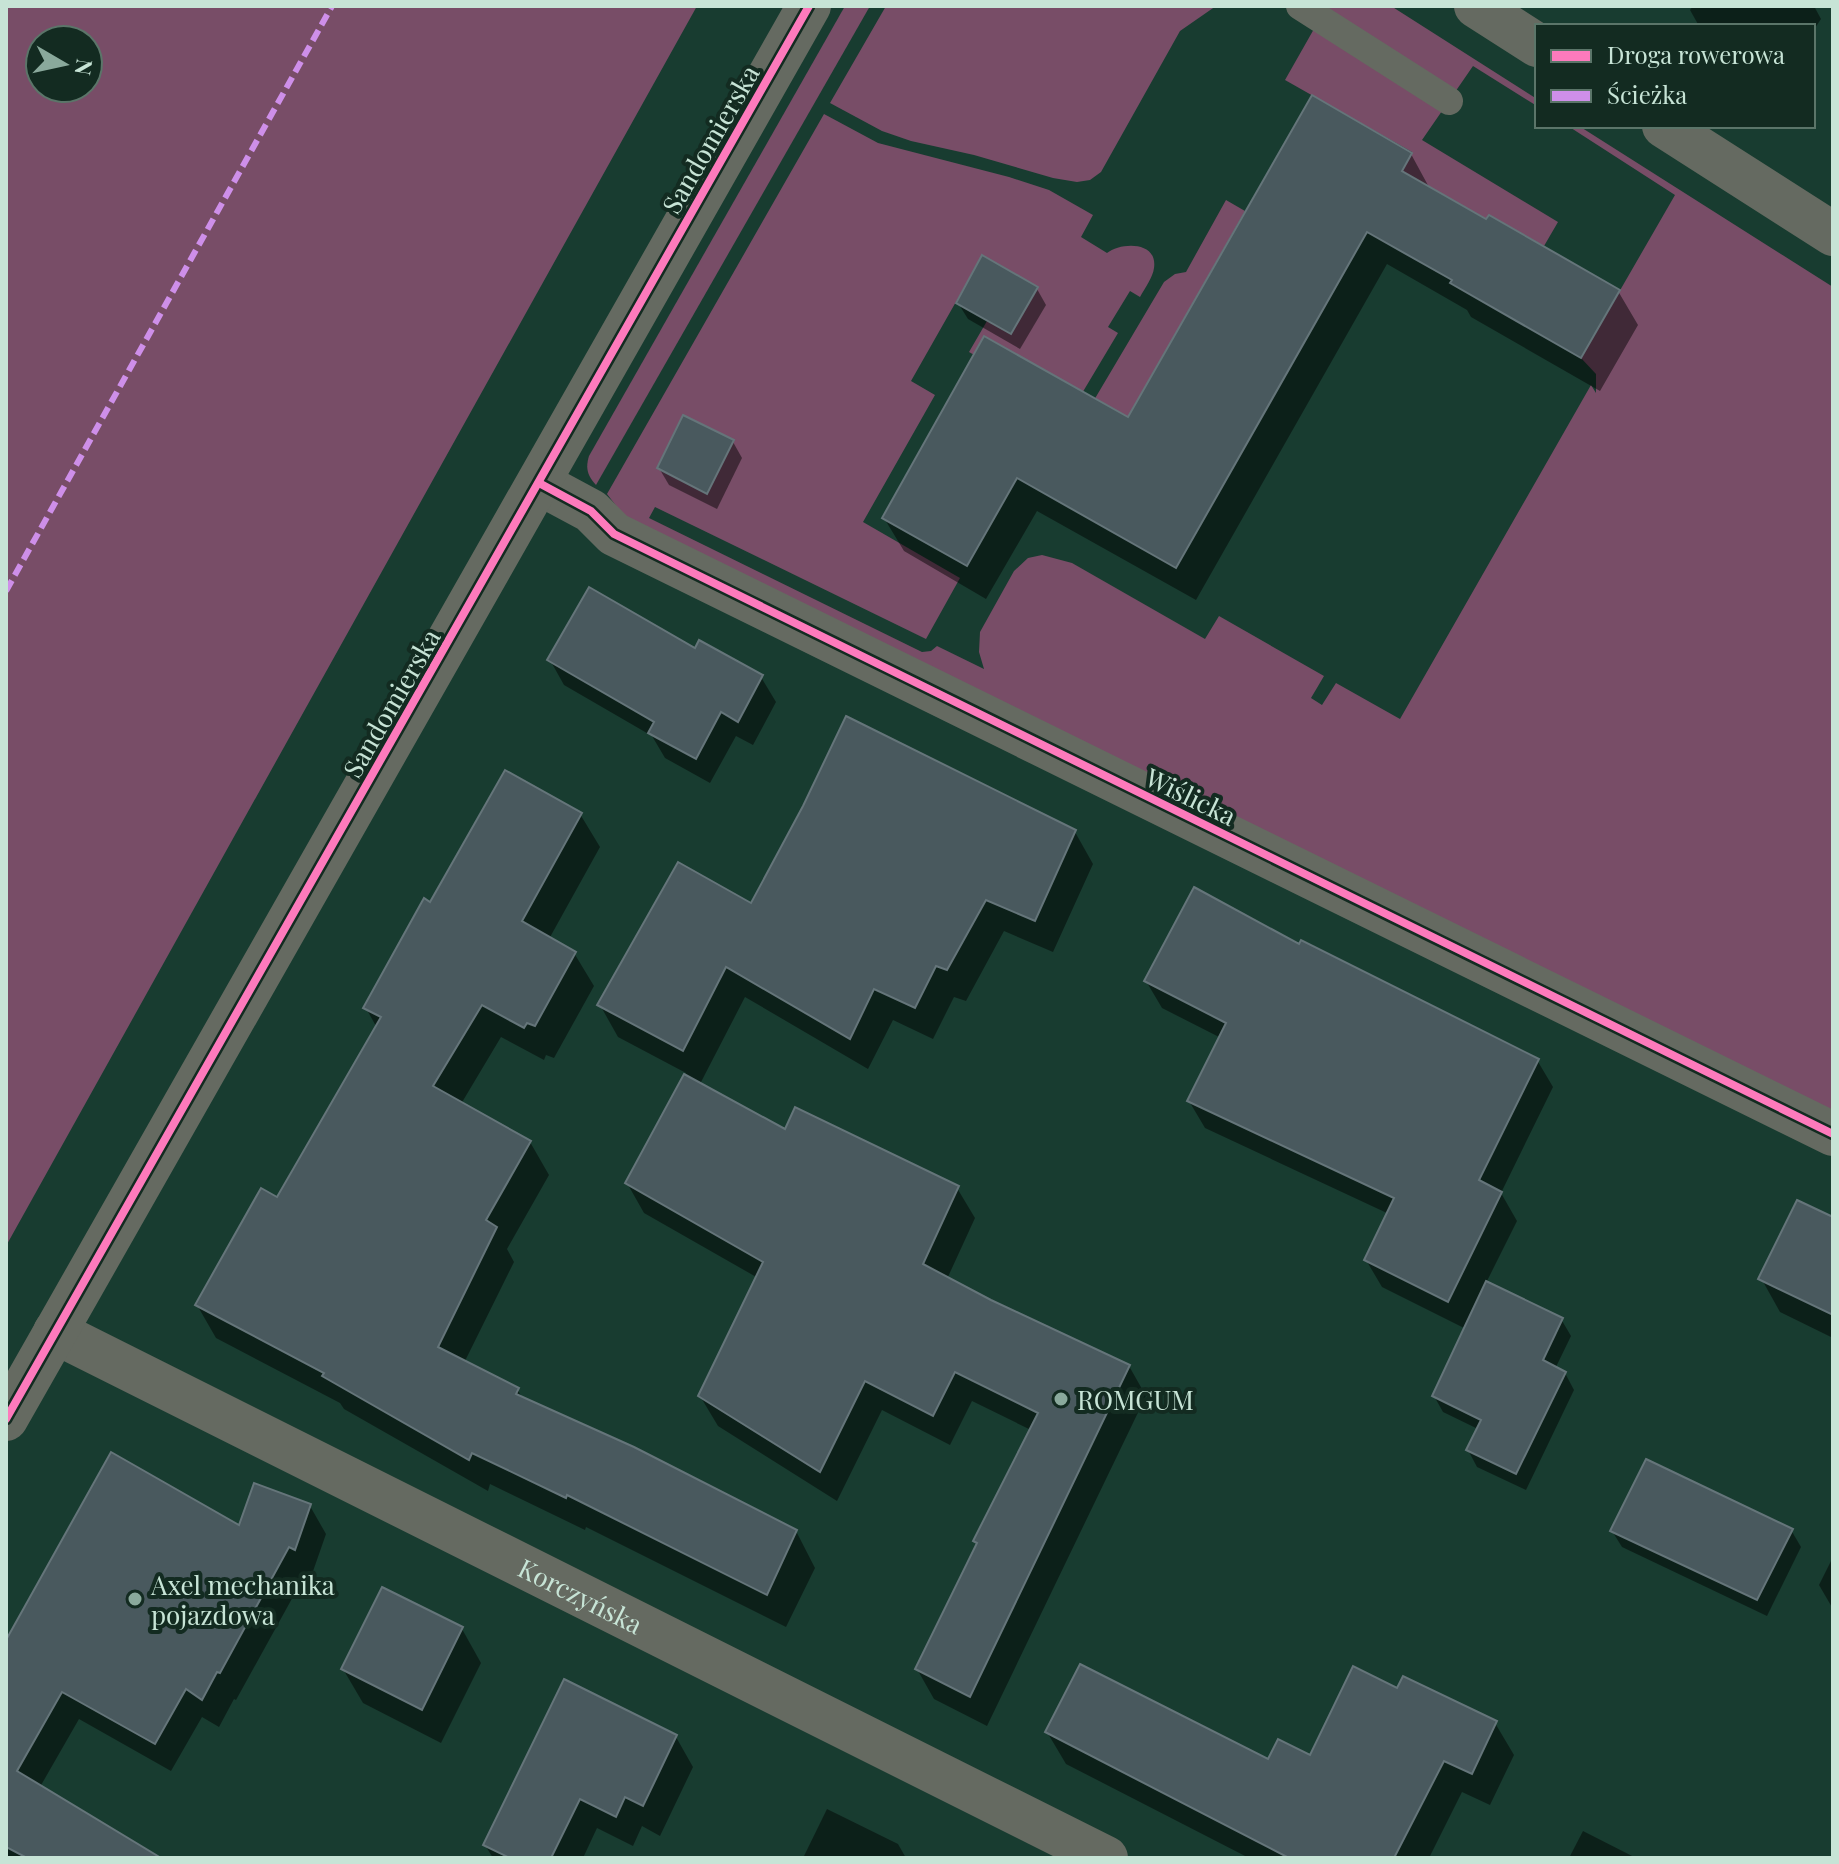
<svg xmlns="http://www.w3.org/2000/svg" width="1839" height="1864" viewBox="0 0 1839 1864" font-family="'Playfair Display',serif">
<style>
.green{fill:#784d67;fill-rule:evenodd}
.shadow{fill:#0007}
.building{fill:#49595e;stroke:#65757a;stroke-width:2}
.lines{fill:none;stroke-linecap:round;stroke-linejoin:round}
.service{stroke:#656a61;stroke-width:28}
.minor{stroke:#656a61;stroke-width:44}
.tertiary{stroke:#656a61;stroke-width:44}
.quiet{stroke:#ce8fe9;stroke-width:6;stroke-dasharray:12 6;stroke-linecap:butt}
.cycleway-casing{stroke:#132b21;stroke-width:13}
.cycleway{stroke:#fd7abc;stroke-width:8}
.poi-dot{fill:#8aa99c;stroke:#132b21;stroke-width:3}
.labels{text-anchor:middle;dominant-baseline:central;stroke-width:8;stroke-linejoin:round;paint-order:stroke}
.street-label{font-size:26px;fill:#c7e4d6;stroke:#132b21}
.poi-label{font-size:26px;fill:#c7e4d6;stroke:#132b21;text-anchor:start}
</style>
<rect width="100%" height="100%" fill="#183c30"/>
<g class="green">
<path d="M6,6h691l-691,1240zM88,40v48h-48v-48z"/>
<path d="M845,6h25l-274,479c-8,-9 -11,-16 -7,-29z"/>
<polygon points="886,6 1216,6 1180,31 1101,172 1090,180 1077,182 1053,178 974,155 911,141 882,131 830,103"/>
<polygon points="1327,6 1391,6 1537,99 1537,106 1473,66 1422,140 1558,222 1544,246 1489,215 1486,219 1402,171 1412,152 1285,80"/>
<path d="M824,114l54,29 131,34 40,13 44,25 -12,22 26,16c14,-11 51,-12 47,15 -1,9 -9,20 -14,29l-10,-6 -22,36 10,6 -46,77 -3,-26 -13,-7 -11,18 -76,-43 18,-31 24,13 27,-46 -56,-32 -71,125 24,14 -72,127 97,56 -34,61 -271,-132 -6,11 273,134 9,-1 6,-5 47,23 -5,-17 1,-20 34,-61 14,-13 14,-3 30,8 133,76 14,-23 105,60 -13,22 11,7 14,-22 64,36 191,-334 5,8v-19l-15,-16 94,-163 -107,-69h11l254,161v829l-1202,-591 -24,-31zM683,415l51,25 -27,53 -50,-25z"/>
<polygon points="1226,200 1245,211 1117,437 1084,417 1164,282 1175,274 1186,272"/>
</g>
<g class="shadow">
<polygon points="1693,6 1814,6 1821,19 1813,31 1813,26 1699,26 1690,10"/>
<polygon points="1411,154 1430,189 1618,291 1638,325 1600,391 1471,317 1467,310 1387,264 1196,600 1037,511 986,599 904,551 884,518 1129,420"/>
<polygon points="1037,289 1046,305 1020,349 968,319 958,303"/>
<polygon points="733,442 742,458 717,509 669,485 659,468"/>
<polygon points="696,651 761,677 776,702 753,745 736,736 710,783 665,758 652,736 564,685 550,660"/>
<polygon points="580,814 600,847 549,939 574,953 594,986 554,1058 546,1055 544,1060 501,1037 461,1104 530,1142 549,1175 507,1249 514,1262 464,1363 518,1390 523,1400 796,1531 815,1568 786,1627 586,1527 585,1530 490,1484 488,1491 344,1409 340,1403 216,1338 197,1305 278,1199 377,1028 366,1008 431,904"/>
<polygon points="1075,832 1093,864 1053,952 1004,931 966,1001 954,997 933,1039 893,1020 868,1069 745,997 700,1084 786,1132 957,1188 975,1218 947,1279 1129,1366 1146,1396 987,1726 934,1699 917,1669 978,1546 975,1541 1031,1430 972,1401 950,1445 882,1410 837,1501 718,1426 700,1396 758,1278 644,1213 627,1183 686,1073 618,1037 600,1005 752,906"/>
<polygon points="1300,946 1537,1060 1553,1087 1501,1193 1517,1221 1486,1283 1561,1319 1571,1336 1555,1369 1565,1373 1574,1390 1526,1490 1477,1467 1468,1450 1478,1429 1443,1412 1434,1396 1466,1329 1382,1287 1366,1260 1389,1214 1205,1128 1189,1101 1221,1038 1162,1008 1146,981"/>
<polygon points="1833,1220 1833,1338 1780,1312 1761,1278"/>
<polygon points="310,1506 326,1534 311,1577 305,1575 236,1700 234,1699 219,1727 202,1717 171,1771 79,1719 40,1787 157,1858 6,1858 6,1644 240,1528"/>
<polygon points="1791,1530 1801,1547 1767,1616 1622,1547 1612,1531"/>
<polygon points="1833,1557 1833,1609 1819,1585"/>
<polygon points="462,1629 481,1663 441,1743 363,1703 343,1669"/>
<polygon points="1398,1690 1495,1723 1514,1755 1490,1805 1462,1792 1429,1858 1249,1858 1066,1764 1047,1732 1269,1761 1310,1758"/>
<polygon points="676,1737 693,1767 660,1836 642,1826 633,1846 597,1828 583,1858 493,1858 485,1845"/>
<polygon points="827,1809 898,1844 906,1858 803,1858"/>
<polygon points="1583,1831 1636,1858 1569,1858"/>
</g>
<g class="building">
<polygon points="1312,95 1412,153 1402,171 1486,219 1489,215 1620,290 1581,358 1450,283 1452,280 1367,232 1176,568 1017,478 967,566 882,518 984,336 1128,417"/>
<polygon points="982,255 1038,287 1011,334 956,303"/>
<polygon points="683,415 734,440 707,494 657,468"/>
<polygon points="589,587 695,648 699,640 763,675 738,722 721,712 696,759 648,733 654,722 547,660"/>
<polygon points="846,716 1076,830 1035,921 986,900 947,970 936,966 915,1008 874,989 850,1039 726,967 683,1051 597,1005 678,862 751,903 803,806"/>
<polygon points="505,770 582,813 522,921 576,952 535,1026 527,1023 524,1028 482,1005 433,1086 531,1141 486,1220 497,1227 438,1347 519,1388 516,1394 634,1447 797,1530 767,1595 567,1495 566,1498 472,1453 469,1460 322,1376 324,1373 195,1305 261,1188 277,1197 381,1017 363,1008 424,898 430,902"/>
<polygon points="1194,887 1299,944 1301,940 1539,1059 1479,1180 1502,1192 1448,1302 1364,1260 1394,1198 1187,1101 1226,1023 1144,981"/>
<polygon points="684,1074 785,1129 795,1107 959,1186 923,1264 991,1300 1130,1365 970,1697 915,1669 977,1543 973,1541 1038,1413 955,1372 933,1416 865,1381 820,1472 698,1396 763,1262 625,1183"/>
<polygon points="1797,1200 1833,1217 1833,1315 1758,1279"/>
<polygon points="1486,1281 1563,1318 1543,1360 1566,1372 1516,1474 1466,1450 1481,1420 1432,1396"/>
<polygon points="111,1452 239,1525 254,1483 311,1504 295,1550 289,1547 220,1673 217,1672 202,1700 186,1689 155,1744 62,1692 17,1771 161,1858 27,1858 6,1847 6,1640"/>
<polygon points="1646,1459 1793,1529 1757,1600 1610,1531"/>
<polygon points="382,1587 463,1627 422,1710 341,1669"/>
<polygon points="1080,1664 1268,1759 1278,1739 1310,1755 1353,1666 1397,1688 1403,1676 1497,1721 1472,1774 1444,1761 1394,1858 1289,1858 1045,1732"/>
<polygon points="564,1679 677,1735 643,1806 625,1797 616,1817 580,1799 551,1858 510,1858 483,1845"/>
</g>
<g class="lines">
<polyline class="service" points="1300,6 1449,101"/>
<g class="minor">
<polyline points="1476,6 1537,45"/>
<polyline points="1664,126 1833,234"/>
<polyline points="539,483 591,511 614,534 1833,1134"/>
<path id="s1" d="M55,1332l1051,526"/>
</g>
<polyline class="tertiary" points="6,1419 809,6"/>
<polyline class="quiet" points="6,591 332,6"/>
<g class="cycleway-casing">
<g id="cycleway">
<polyline points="539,483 591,511 614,534 1833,1134"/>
<polyline points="6,1419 809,6"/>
</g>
</g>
<use href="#cycleway" class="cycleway"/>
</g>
<g class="poi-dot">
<circle cx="1061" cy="1399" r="8"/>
<circle cx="135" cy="1599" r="8"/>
</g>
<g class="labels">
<g class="street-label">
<text transform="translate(710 139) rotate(-60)">Sandomierska</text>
<text transform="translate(391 703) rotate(-60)">Sandomierska</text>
<text transform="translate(1191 796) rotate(26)">Wiślicka</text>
<text stroke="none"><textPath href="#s1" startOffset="588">Korczyńska</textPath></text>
</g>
<g class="poi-label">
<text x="1077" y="1399">ROMGUM</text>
<text x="151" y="1584">Axel mechanika<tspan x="151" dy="30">pojazdowa</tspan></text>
</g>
</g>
<rect width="1839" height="1864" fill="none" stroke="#c7e4d6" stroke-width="16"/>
<rect x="1535" y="24" width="280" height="104" fill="#132b21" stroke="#5b7569" stroke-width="2"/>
<rect x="1551" y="50" width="40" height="12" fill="#fd7abc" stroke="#5b7569" stroke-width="2"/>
<text x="1607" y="64" font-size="24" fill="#c7e4d6">Droga rowerowa</text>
<rect x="1551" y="90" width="40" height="12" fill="#ce8fe9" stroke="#5b7569" stroke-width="2"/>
<text x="1607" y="104" font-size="24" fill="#c7e4d6">Ścieżka</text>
<g transform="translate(64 64) rotate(99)"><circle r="38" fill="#132b21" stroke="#5b7569" stroke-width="2"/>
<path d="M0-6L14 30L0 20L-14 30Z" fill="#8aa99c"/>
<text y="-12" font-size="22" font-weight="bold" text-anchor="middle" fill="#c7e4d6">N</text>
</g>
</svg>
